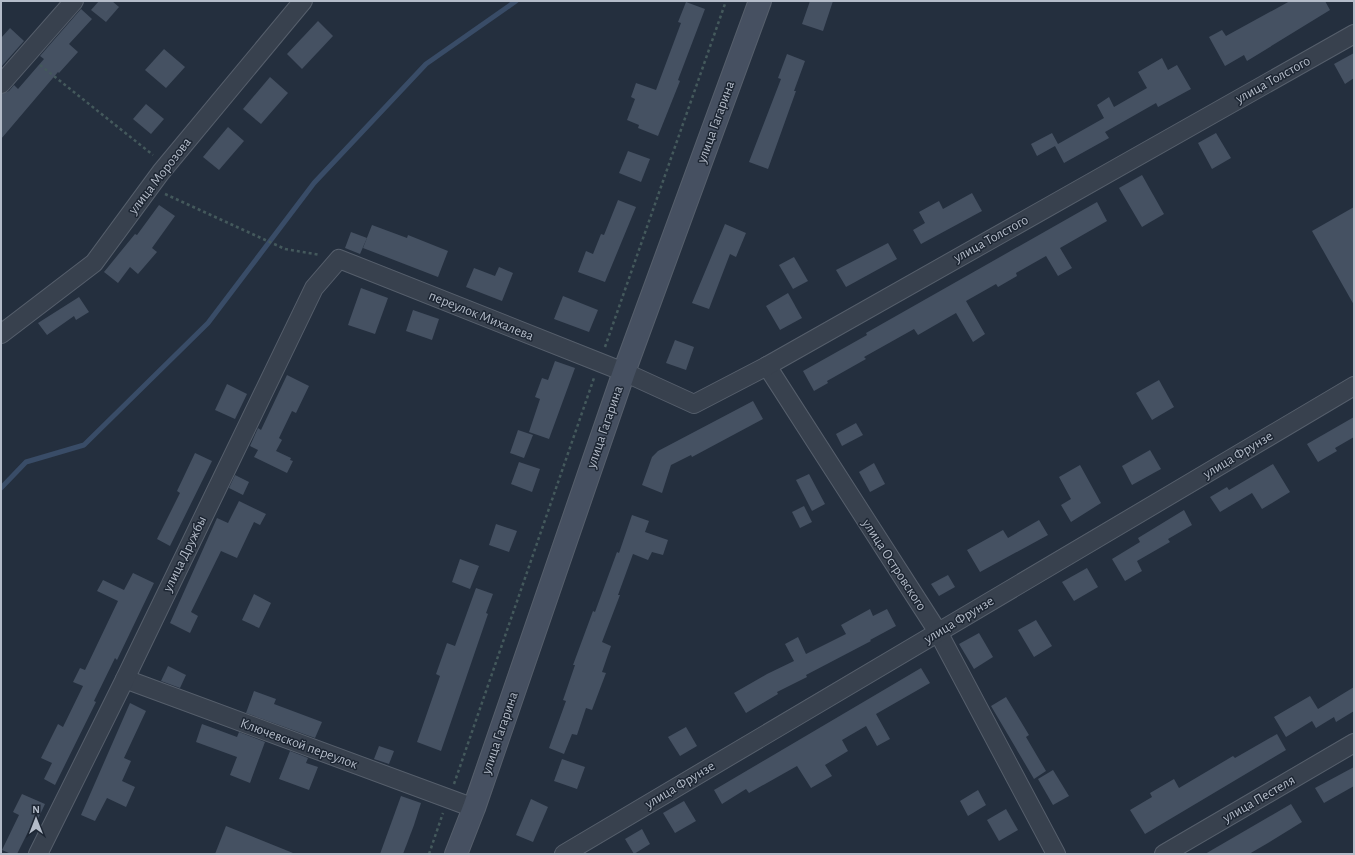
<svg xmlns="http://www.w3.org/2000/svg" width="1355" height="855" viewBox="0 0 1355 855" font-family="'Alegreya Sans',sans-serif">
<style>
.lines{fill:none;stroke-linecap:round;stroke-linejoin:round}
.stream{stroke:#394c67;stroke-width:5}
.building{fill:#455162}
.minor-casing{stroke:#565f6c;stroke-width:20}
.secondary-casing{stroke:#565f6c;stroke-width:24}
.path{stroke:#44595c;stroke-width:2.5;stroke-dasharray:3 3;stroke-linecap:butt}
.minor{stroke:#38414e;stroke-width:18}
.secondary{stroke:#465061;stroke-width:22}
.labels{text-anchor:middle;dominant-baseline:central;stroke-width:3;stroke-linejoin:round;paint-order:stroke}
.street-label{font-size:14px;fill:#b4bcc9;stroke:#1d2633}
</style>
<rect width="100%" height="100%" fill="#242f3e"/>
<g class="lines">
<polyline class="stream" points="1,488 26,462 84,445 208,323 314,183 426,64 516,1"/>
</g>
<g class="building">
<polygon points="99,1 112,1 119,7 106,22 91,10"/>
<polygon points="810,1 833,1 823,31 802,24"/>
<polygon points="1290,1 1325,1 1330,10 1247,61 1244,55 1225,66 1209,37 1222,30 1226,36"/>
<polygon points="686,2 705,9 678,80 680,81 658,136 638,128 639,125 627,120 635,99 631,97 636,83 656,90 681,23 678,22"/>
<polygon points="81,9 92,19 69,44 78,52 59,73 58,72 1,139 1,94 9,91 14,85 18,89 44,59 40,56"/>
<polygon points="318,21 333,36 302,69 287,54"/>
<polygon points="10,28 24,41 1,67 1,38"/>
<polygon points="164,49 185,67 166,88 145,70"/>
<polygon points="1354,53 1354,78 1345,84 1334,64"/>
<polygon points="787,54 805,61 794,91 796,91 768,169 749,162 781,79 778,78"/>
<polygon points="1162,58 1168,70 1177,65 1191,89 1158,107 1156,103 1105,132 1109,138 1064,163 1055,146 1037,156 1031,144 1052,133 1058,144 1104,118 1097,105 1109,97 1114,107 1147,88 1138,72"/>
<polygon points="270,77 288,93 261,124 243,109"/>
<polygon points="146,104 164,119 151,134 133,119"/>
<polygon points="228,127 244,141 219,170 203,157"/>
<polygon points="1216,133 1231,158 1212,169 1198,143"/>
<polygon points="628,151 650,159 641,182 619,173"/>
<polygon points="1142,175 1164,214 1142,227 1119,188"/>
<polygon points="972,193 982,211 921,244 913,230 925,223 919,212 939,201 943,209"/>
<polygon points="618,200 636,207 605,282 578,272 586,251 593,254 601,234 604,235"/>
<polygon points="1097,202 1107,221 1060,248 1072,268 1058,276 1046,256 1016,273 1017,276 998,287 996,284 966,301 985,334 973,342 956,313 918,335 914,329 864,357 866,359 827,381 828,383 814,391 803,371 867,335 866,333"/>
<polygon points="159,205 175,216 152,248 157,252 138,274 130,267 118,283 104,272 135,234 137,235"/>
<polygon points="1354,207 1354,305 1312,231"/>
<polygon points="725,224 746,233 736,257 730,254 709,309 692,303"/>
<polygon points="372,225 407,238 408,235 448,251 438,277 363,248"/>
<polygon points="351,232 367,238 360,254 345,248"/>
<polygon points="888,243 897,259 846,287 836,270"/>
<polygon points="794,257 808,281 793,289 779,265"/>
<polygon points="499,267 513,273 502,301 466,287 474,268 495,276"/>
<polygon points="361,288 388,298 375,334 348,325"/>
<polygon points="788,293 802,318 780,330 766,306"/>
<polygon points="563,296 598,310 589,332 554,319"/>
<polygon points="79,297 89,312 76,320 74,316 47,335 38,323"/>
<polygon points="413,310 439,319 432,340 406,331"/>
<polygon points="675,340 694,347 686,370 666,363"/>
<polygon points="555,361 575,368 549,439 529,432 540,399 535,397 542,378 548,380"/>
<polygon points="287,375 309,386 296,413 292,411 279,438 282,440 276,451 291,458 290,460 293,461 287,473 254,457 258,450 250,446 258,428 261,430"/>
<polygon points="1159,380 1174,407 1152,420 1136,393"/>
<polygon points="227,384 247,394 235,419 215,410"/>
<polygon points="753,401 763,419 692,457 691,455 671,465 662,493 642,485 652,457 658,451"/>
<polygon points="1354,417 1354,437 1335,448 1337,451 1318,462 1307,444"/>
<polygon points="856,423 863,435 842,446 836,434"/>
<polygon points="518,430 533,435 524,458 510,453"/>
<polygon points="1150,450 1161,469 1132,485 1122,466"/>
<polygon points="195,453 212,461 170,546 157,539 180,493 177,491"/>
<polygon points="519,462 540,469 532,492 511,484"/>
<polygon points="874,463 885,484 870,492 859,472"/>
<polygon points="1273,464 1290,492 1262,509 1252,493 1220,512 1210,497 1227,487 1229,490"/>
<polygon points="1080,465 1101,503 1071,522 1061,505 1071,499 1059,477"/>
<polygon points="809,474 825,504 812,511 796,480"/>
<polygon points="235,475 249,482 243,495 229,488"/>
<polygon points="239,501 266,514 260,525 254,522 237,558 221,551 191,612 198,616 190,633 170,623 217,518 228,523"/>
<polygon points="804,506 812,522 800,528 792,512"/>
<polygon points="1184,510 1192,525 1168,539 1170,542 1137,561 1142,571 1125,581 1112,559 1140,542 1138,538"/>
<polygon points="632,515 649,521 645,532 668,540 663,555 652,552 648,560 633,554 618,595 620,595 602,642 611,646 602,672 606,673 592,710 586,708 577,735 572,734 564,754 549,748 566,701 563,700 575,665 573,665 593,611 595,612 617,552 619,553"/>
<polygon points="1039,520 1048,535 980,572 967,550 1003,530 1008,538"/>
<polygon points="496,524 517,531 509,552 489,545"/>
<polygon points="460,559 479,566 470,589 452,582"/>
<polygon points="1087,568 1098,587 1074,601 1062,582"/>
<polygon points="133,573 154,583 117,660 115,658 94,701 96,702 55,785 44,779 52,763 41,758 58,724 63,727 83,686 73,682 80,668 85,670 118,601 97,591 103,580 124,590"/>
<polygon points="948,575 955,587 939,596 931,584"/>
<polygon points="476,588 493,594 486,613 488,614 441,751 417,742 440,676 436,674 447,643 455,646"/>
<polygon points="254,594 271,603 259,628 242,620"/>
<polygon points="870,609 873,616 887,609 896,626 870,640 871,641 806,675 807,677 777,692 778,694 746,713 734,693 767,674 794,661 785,644 798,637 806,654 846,634 841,625"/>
<polygon points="1036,620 1052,646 1034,657 1018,630"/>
<polygon points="979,633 993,657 974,669 959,644"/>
<polygon points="168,666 186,675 180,688 161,681"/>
<polygon points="921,668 930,683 876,714 890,739 877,746 866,726 842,740 848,751 825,765 832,776 811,788 797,766 749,793 746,789 722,804 714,790"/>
<polygon points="1354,687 1354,711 1336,722 1334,717 1316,728 1312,721 1286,737 1274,717 1310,696 1318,709"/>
<polygon points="254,691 276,699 274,704 322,722 315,738 246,713"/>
<polygon points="1006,697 1029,735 1026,737 1046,771 1034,779 991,706"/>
<polygon points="130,703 146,711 124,758 131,761 122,781 135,787 126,807 107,798 95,821 81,815"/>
<polygon points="202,724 237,737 239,732 265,742 250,783 230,775 237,757 196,742"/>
<polygon points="686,727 697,746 680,756 668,737"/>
<polygon points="1277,734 1286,750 1145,834 1130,810 1152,797 1150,793 1174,779 1179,788 1233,756 1235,758"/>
<polygon points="379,746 394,751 389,764 374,759"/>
<polygon points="290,751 308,758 306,763 318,767 309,790 279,779"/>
<polygon points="562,759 585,767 577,789 554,781"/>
<polygon points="1354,767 1354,786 1324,803 1315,788"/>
<polygon points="1053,770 1069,796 1053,805 1038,779"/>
<polygon points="978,790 986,805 968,816 960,801"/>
<polygon points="22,794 45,804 36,823 33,822 17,854 11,854 2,850 19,815 13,812"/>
<polygon points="401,796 421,803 414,825 403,854 380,854"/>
<polygon points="531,799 548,807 533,842 516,835"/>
<polygon points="684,801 696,821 675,833 663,813"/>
<polygon points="1291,804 1302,822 1268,843 1249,854 1205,854"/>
<polygon points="1006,809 1018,830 999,841 987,820"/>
<polygon points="226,826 293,853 293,854 215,854"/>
<polygon points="642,829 650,844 634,854 625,839"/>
</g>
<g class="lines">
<g class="minor-casing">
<g id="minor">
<polyline points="1,84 74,1"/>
<polyline points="1,334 94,263 161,172 303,1"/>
<polyline points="767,366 938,632 1056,854"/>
<polyline points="125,679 474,808"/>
<polyline points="38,854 125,679 314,288 339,259 624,372 694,404 767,366 1354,34"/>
<polyline points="564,854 1354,386"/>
<polyline points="1164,854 1354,743"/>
</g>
</g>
<g class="secondary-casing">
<polyline id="secondary" points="456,854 474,808 624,372 760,1"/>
</g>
<g class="path">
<polyline points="40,65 153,155"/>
<polyline points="165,194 285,249 320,255"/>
<polyline points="605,347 726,1"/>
<polyline points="454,784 594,378"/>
<polyline points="429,854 443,813"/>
</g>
<use href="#minor" class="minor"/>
<use href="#secondary" class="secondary"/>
</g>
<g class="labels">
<g class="street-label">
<text transform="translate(1273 80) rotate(-29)">улица Толстого</text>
<text transform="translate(716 122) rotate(-70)">улица Гагарина</text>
<text transform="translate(160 176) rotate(-52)">улица Морозова</text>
<text transform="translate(991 239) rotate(-29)">улица Толстого</text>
<text transform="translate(481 316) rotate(22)">переулок Михалева</text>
<text transform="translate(605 427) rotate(-71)">улица Гагарина</text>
<text transform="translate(1238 455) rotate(-31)">улица Фрунзе</text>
<text transform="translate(185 554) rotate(-64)">улица Дружбы</text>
<text transform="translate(894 565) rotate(57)">улица Островского</text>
<text transform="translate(959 620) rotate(-31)">улица Фрунзе</text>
<text transform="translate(500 733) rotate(-71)">улица Гагарина</text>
<text transform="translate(299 744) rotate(20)">Ключевской переулок</text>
<text transform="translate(680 785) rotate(-31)">улица Фрунзе</text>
<text transform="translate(1259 799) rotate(-30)">улица Пестеля</text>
</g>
</g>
<rect width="1355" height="855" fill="none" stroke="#b4bcc9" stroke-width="4"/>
<g transform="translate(36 819)" stroke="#1d2633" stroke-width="3" paint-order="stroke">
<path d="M0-3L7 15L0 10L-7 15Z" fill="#b4bcc9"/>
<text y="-6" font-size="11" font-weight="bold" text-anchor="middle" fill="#b4bcc9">N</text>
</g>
</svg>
